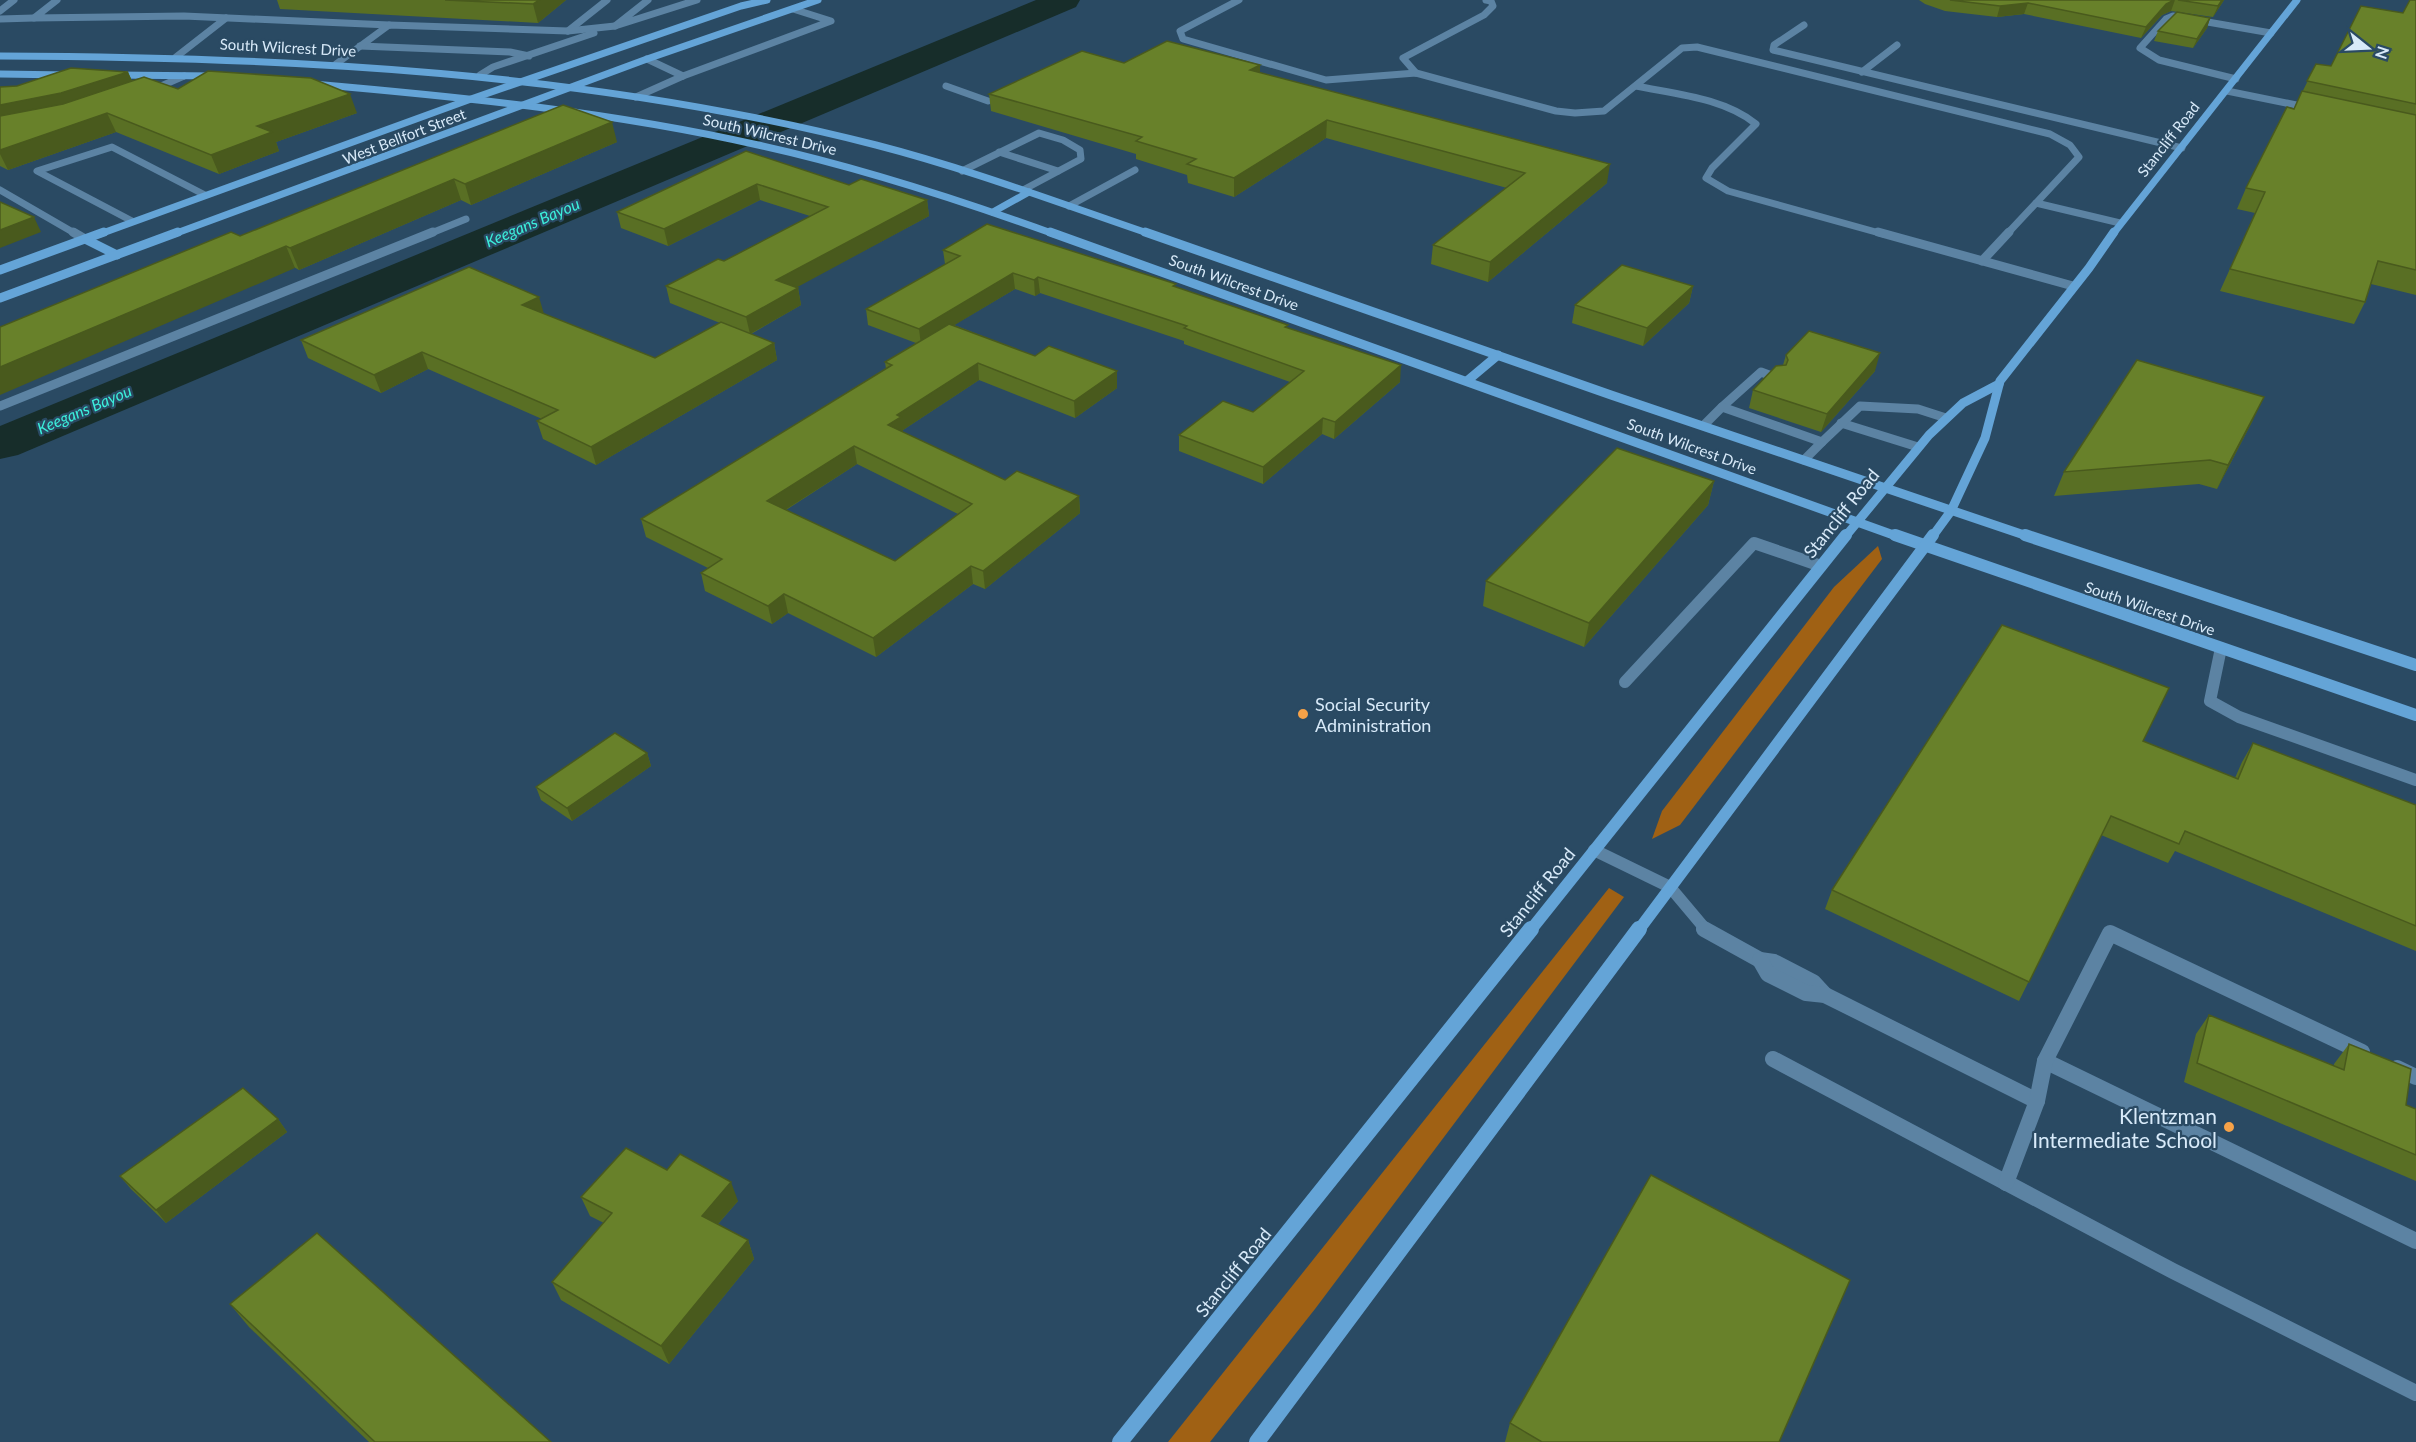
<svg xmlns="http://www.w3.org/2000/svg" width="2416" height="1442" viewBox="0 0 2416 1442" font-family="Lato,sans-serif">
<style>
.forest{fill:#a06114}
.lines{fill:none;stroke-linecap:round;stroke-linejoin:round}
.river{fill:#172d2a;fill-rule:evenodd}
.lane-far3{stroke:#5c83a3;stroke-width:7}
.lane-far2{stroke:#5c83a3;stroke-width:9}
.lane-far1{stroke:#5c83a3;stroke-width:12}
.lane{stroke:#5c83a3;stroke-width:16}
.street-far1{stroke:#5c83a3;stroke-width:7}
.street{stroke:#5c83a3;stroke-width:12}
.secondary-far3{stroke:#64a4d7;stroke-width:7}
.secondary-far2{stroke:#64a4d7;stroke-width:9}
.secondary-far1{stroke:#64a4d7;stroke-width:12}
.secondary{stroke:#64a4d7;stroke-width:16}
.wall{fill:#596f24;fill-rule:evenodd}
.shaded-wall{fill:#495a1d}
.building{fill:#68812a;stroke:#495a1d;stroke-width:1.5;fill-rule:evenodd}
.poi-dot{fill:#f6a248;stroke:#2a4a63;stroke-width:2}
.labels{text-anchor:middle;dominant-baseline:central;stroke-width:4.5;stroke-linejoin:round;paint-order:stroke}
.far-street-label{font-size:15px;fill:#d8eaf9;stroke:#2a4a63}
.far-water-label{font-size:16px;font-style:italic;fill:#3cefdc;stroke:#2a4a63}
.street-label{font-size:18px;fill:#d8eaf9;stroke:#2a4a63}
.poi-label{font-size:18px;fill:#d8eaf9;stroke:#2a4a63;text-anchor:start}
.near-poi-label{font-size:21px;fill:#d8eaf9;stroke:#2a4a63;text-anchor:end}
</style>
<rect width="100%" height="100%" fill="#2a4a63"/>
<g class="forest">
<polygon points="1878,546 1882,559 1680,825 1652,839 1662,811 1834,587"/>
<polygon points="1609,888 1624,897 1315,1309 1210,1442 1168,1442"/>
</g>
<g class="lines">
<polygon class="river" points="1036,0 1080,0 1076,7 18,455 0,459 0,426"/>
<g class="lane-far3">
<polyline points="57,0 34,18 184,16 389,25"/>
<polyline points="648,0 615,26 697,0"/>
<polyline points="1239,0 1180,31 1183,39 1326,80 1416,73 1556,111 1575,113 1604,111 1682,48 1697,47 2050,134 2070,145 2079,157 2007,234"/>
<polyline points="0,19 34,18"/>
<polyline points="1804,25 1774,45 1773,50 2182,148"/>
<polyline points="568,31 607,0"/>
<polyline points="360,46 510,52 529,56"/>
<polyline points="176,57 226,18"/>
<polyline points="647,59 683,76"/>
<polyline points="336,64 389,25 568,31 615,26"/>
<polyline points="1862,72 1897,45"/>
<polyline points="1416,73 1403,58 1484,15 1493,6 1491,1 1486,0"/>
<polyline points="480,75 493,67 594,33"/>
<polyline points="2236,79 2159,60 2140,48 2166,19 2173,16 2271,33"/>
<polyline points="946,86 988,101"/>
<path d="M1636,86c39,8 88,12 120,38l-44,44 -6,10 22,13 155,43"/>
<polyline points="152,90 184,76"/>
<polyline points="636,97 683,76 831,21 793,9"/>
<polyline points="999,152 1058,171"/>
<polyline points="962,171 1039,133 1063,140 1080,150 1081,159 1023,190"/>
<polyline points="0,190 76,234"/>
<polyline points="2036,203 2120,223"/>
<polyline points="1069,206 1135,170"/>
<polyline points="132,221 37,171 112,147 205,195"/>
<polyline points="429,234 466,219"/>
</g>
<g class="lane-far2">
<polyline points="73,232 85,239"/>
<polyline points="1878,232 2073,286"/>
<polyline points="1982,261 2009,232"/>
<polyline points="0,406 433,232"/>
<polyline points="1722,407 1761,372 1777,378"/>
<polyline points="1841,423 1918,447"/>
<polyline points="1704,425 1722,407 1822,442 1860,406 1918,409 1946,418"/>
<polyline points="1804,460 1822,442"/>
</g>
<g class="lane-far1">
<polyline points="2221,648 2210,701 2239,717 2416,780"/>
<polyline points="1625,682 1754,543 1821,566"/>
<polyline points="1670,887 1707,931"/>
</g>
<g class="lane">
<polyline points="1704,929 1760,960 1774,962 1813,982 1825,995"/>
<polyline points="1760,960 1768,974 1806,993 1825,995 2037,1101"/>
<polyline points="1773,1059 2173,1271 2416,1393"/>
<polyline points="2045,1061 2416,1241"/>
<polyline points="2397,1068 2416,1077"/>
<polyline points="2006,1183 2037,1101 2045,1061 2110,933 2362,1052"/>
</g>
<g class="street-far1">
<polyline points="0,11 14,0"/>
<polyline points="2227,91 2311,108"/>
</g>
<polyline class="street" points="1594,850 1670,887"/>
<g class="secondary-far3">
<path d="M0,56c293,1 590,16 876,89 93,24 183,58 274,89"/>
<polyline points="0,74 68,75"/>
<polyline points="115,75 215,76"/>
<path d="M313,84c149,13 299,28 445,61 101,22 199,54 296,89"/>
<polyline points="993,212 1029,192"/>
<polyline points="100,234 471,99 741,6 767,0"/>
<polyline points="174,234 647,59 818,0"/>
<polyline points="2113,234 2297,0"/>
</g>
<g class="secondary-far2">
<polyline points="1050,232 1899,537"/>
<polyline points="1145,232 1611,395 2030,537"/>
<polyline points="85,239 117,255"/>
<polyline points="0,270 104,232"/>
<polyline points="0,298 178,232"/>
<polyline points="1467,381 1498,355"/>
<polyline points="1845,537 1929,435 1963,403 1999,384"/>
<polyline points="1932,537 1951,511 1985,438 2000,381 2089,268 2114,232"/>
</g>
<g class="secondary-far1">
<polyline points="1895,535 2416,715"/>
<polyline points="2025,535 2416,665"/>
<polyline points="1530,931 1846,535"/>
<polyline points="1638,931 1933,535"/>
</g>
<g class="secondary">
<polyline points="1120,1442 1531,929"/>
<polyline points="1257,1442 1639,929"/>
</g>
</g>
<g class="wall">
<polygon points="277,0 566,0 538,23 280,9"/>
<polygon points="1919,0 2224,0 2213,17 2171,11 2162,15 2141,38 2024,14 1997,17 1945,11 1925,4"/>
<polygon points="2416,0 2416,295 2371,284 2365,302 2354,324 2220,291 2255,213 2237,209 2246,188 2294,109 2316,64 2331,66 2403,13"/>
<polygon points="2210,18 2207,28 2193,48 2154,41 2158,31"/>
<polygon points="1124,63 1260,65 1260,73 1607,183 1488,282 1431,264 1433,245 1507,188 1326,138 1234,197 1188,183 1187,175 1136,159 1136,154 991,111 989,94"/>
<polygon points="128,72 132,81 178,89 357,113 276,142 279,151 219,174 116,132 8,170 0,166 0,87 17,86"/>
<polygon points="563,105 617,142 471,205 461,200 299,270 240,236"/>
<polygon points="746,151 849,185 927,200 929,216 796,287 798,288 801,305 751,334 774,343 777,360 596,465 543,439 537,421 542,419 428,369 381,393 308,358 301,340 544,314 655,358 720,323 670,303 666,286 724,261 810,216 760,200 668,246 621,228 617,212"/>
<path d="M943,250l233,37 112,41 112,54 -66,57 -12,-5 -59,50 -84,-33v-16l74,-23 37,-30 -106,-38v-3l-144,-48 -5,3 -20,-7 -61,36 163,63 -42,30 -96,-38 -76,50v2l102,48 74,16 1,17 -95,76 -12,-5 -97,73 -88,-44 -16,11 -67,-33 -4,-18 7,-5 -62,-31 -5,-18 245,-150 -1,-7 31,-19 -48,-18 -2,-16 79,-45zM857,464l101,50 -63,47 -109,-51z"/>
<polygon points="1693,286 1689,303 1643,346 1572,323 1575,305"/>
<polygon points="1786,355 1875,371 1821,432 1749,408 1753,390 1783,365"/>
<polygon points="2253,420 2217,489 2199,484 2054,496 2064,472"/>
<polygon points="1714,481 1708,505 1584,647 1483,606 1486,581"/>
<polygon points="2143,741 2235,778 2242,762 2253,743 2416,805 2416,951 2175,851 2168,863 2101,835 2019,1001 1825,909 1832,890"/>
<polygon points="647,753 651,766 572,821 541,800 536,787"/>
<polygon points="2209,1015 2334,1066 2334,1064 2349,1044 2406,1105 2416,1109 2416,1181 2184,1082 2196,1034"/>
<polygon points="278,1119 287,1132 166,1223 131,1189 120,1176"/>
<polygon points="667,1170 738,1201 718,1224 748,1240 754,1259 669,1364 561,1300 552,1282 604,1223 590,1216 581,1197"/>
<polygon points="230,1304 551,1442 369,1442 249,1327"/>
<polygon points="1510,1423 1779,1442 1505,1442"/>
</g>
<g class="shaded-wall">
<polygon points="539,0 566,0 538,23 533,4"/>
<polygon points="2175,0 2171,11 2162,15 2141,38 2146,27 2166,4"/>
<polygon points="2222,0 2224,0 2213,17 2218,6"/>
<polygon points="2028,3 2024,14 1997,17 2000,6"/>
<polygon points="2210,18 2207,28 2193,48 2197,39"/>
<polygon points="1260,65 1260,82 1250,70"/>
<polygon points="128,72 136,90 0,126 0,105"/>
<polygon points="350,94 357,113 276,142 279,151 219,174 211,155 257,126"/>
<polygon points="107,113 116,132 8,170 0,154 0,150"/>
<polygon points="1327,120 1326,138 1234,197 1234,178"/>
<polygon points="612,122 617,142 471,205 465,184"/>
<polygon points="1610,164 1607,183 1488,282 1490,262"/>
<polygon points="454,179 461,200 299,270 290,248"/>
<polygon points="757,184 760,200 668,246 664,229"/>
<polygon points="927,200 929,216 779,297 776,280"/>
<polygon points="34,217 41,232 0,248 0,230"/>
<polygon points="286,246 295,268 0,395 0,367"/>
<polygon points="1013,273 1015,289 921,345 919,329"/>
<polygon points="1038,277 1040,293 1035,296 1034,280"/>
<polygon points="1693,286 1689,303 1643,346 1647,328"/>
<polygon points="798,288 801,305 750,334 746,317"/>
<polygon points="539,297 544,314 522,305"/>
<polygon points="774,343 777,360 596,465 591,447"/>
<polygon points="422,352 428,369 381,393 374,375"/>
<polygon points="1880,353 1875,371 1821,432 1827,414"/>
<polygon points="978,363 979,380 903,430 903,434 888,425 897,415"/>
<polygon points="1401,365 1400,382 1334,439 1335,422"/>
<polygon points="1117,371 1117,388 1075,418 1074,401"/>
<polygon points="2264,397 2253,420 2217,489 2228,465"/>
<polygon points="1323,418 1322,434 1263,484 1263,467"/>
<polygon points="854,446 857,464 771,519 767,501"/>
<polygon points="1714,481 1708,505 1584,647 1589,623"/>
<polygon points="1079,496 1080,513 985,589 983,571"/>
<polygon points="971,566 973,584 876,657 873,638"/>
<polygon points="784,594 788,613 772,624 768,606"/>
<polygon points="647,753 651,766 572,821 567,808"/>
<polygon points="278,1119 287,1132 166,1223 156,1210"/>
<polygon points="731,1182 738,1201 709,1234 702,1216"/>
<polygon points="748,1240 754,1259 669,1364 661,1346"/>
</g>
<g class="building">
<polygon points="445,0 539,0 533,4"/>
<polygon points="1950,0 2174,0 2166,4 2146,27 2028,3 2000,6"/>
<polygon points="2178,0 2222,0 2218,6"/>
<polygon points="2410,0 2416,0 2416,104 2307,81 2316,64 2331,66 2361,6 2403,13"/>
<polygon points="2177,12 2210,18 2197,39 2158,31"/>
<polygon points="1167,41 1260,65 1250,70 1610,164 1490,262 1433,245 1525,173 1327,120 1234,178 1187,164 1196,159 1136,141 1142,137 989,94 1082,51 1124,63"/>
<polygon points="71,68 128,72 61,93 0,105 0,87 17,86"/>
<polygon points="208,71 311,78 350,94 257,126 272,132 211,155 107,113 0,150 0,116 63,104 144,77 178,89"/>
<polygon points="2302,91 2416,115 2416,270 2378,261 2365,302 2230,269 2265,192 2246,188 2287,107 2294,109"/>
<polygon points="563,105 612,122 465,184 454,179 290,248 286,246 0,367 0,327 231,232 240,236"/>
<polygon points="746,151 849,185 861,179 927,200 776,280 798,288 746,317 666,286 718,259 724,261 828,207 757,184 664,229 617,212"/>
<polygon points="0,202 34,217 0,230"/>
<polygon points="987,224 1176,284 1173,286 1288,325 1285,327 1401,365 1335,422 1323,418 1263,467 1179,435 1223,401 1253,412 1304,371 1184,328 1187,326 1038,277 1034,280 1013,273 919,329 866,309 960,256 943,250"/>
<polygon points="1622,265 1693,286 1647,328 1575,305"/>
<polygon points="469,267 539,297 522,305 655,358 721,322 774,343 591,447 537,421 558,410 422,352 374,375 301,340"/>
<path d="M949,324l86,32 14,-10 68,25 -43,30 -96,-38 -81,52 4,2 -13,8 117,55 12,-9 62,25 -96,75 -12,-5 -98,72 -89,-44 -16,12 -67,-33 21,-14 -81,-40 251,-154 -7,-3zM854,446l118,58 -77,57 -128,-60z"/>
<polygon points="1809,331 1880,353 1827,414 1753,390 1776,366 1786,365 1788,360 1786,355"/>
<polygon points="2137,360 2264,397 2228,465 2210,460 2064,472"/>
<polygon points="1617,448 1714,481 1589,623 1486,581"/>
<polygon points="2002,625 2169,688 2143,741 2238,779 2253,743 2416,805 2416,926 2185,831 2179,844 2111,816 2029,982 1832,890"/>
<polygon points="615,733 647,753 567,808 536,787"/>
<polygon points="2209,1015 2344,1070 2349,1044 2411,1069 2406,1105 2416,1109 2416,1155 2197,1063"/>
<polygon points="243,1088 278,1119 156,1210 120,1176"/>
<polygon points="626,1148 667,1170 680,1154 731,1182 702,1216 748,1240 661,1346 552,1282 612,1213 581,1197"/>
<polygon points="1651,1175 1850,1280 1779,1442 1542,1442 1510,1423"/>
<polygon points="317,1233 551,1442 375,1442 230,1304"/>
</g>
<g class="poi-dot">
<circle cx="1303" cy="714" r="6"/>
<circle cx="2229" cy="1127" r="6"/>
</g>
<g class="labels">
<g class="far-street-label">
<text transform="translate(288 47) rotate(3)">South Wilcrest Drive</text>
<text transform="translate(770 134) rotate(13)">South Wilcrest Drive</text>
<text transform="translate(404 136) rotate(-21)">West Bellfort Street</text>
<text transform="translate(2168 139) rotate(-52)">Stancliff Road</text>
<text transform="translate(1234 282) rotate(20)">South Wilcrest Drive</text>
<text transform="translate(1692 446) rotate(20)">South Wilcrest Drive</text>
<text transform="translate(2150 608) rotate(19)">South Wilcrest Drive</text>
</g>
<g class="far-water-label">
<text transform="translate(532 222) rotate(-23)">Keegans Bayou</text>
<text transform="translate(84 409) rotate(-23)">Keegans Bayou</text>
</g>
<g class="street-label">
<text transform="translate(1841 513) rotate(-51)">Stancliff Road</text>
<text transform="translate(1537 892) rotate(-51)">Stancliff Road</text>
<text transform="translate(1233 1272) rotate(-51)">Stancliff Road</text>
</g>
<g class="poi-label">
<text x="1315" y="704">Social Security<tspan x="1315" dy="21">Administration</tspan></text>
</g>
<g class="near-poi-label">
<text x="2217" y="1115">Klentzman<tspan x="2217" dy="24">Intermediate School</tspan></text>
</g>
</g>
<g transform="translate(2368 48) rotate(108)" stroke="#2a4a63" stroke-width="4.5" paint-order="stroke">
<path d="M0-4.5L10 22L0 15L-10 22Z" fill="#d8eaf9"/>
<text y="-9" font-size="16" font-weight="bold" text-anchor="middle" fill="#d8eaf9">N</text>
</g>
</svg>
